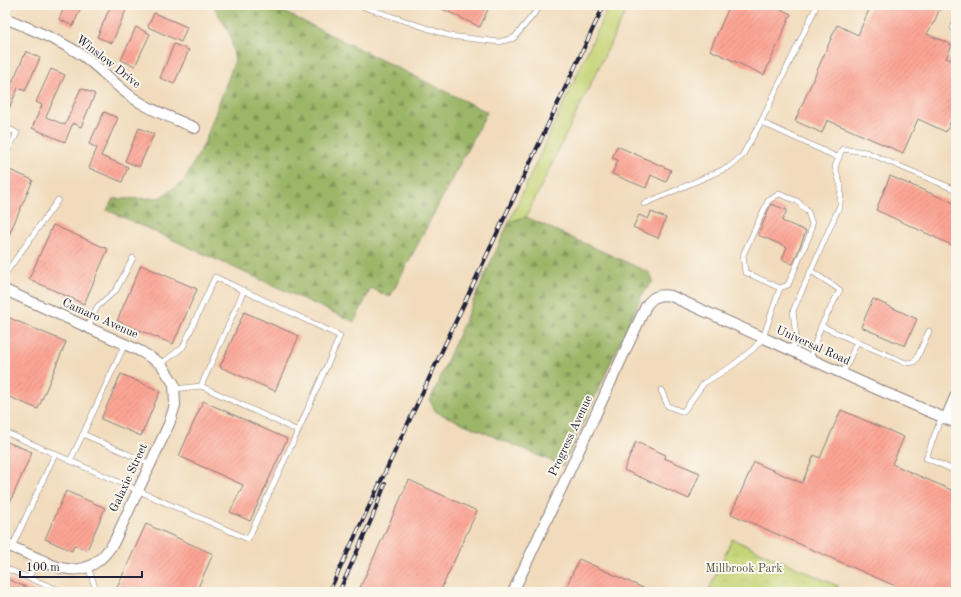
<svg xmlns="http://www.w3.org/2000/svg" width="961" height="597" viewBox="0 0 961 597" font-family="'Old Standard TT',serif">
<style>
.grass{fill:#c5d476;stroke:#747b58}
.forest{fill:url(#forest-firs);stroke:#5f6c51}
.park{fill:url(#park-crowns);stroke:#747b58}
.building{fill:url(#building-hatch)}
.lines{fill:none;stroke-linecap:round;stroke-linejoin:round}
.lane-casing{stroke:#8a7e7c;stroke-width:6}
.street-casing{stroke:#8a7e7c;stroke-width:12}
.lane{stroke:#fff;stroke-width:5}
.street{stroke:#fff;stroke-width:10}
.rail-casing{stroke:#22223b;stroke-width:4}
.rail{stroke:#fbf7ec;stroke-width:2.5;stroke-dasharray:8;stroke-linecap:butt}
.labels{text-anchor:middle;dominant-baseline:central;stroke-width:4;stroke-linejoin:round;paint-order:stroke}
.street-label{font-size:12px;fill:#22223b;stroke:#fbf7ec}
.park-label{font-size:12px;fill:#53574d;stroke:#fbf7ec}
</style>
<defs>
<pattern id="forest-firs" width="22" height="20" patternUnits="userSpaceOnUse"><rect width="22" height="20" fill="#9cb667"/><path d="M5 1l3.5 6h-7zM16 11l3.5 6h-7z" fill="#7f9456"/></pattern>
<pattern id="park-crowns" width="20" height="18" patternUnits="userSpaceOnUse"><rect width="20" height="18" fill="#c5d476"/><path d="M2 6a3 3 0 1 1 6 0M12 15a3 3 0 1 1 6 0" fill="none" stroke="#a9b667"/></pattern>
<pattern id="building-hatch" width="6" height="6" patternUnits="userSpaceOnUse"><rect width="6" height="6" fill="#fca494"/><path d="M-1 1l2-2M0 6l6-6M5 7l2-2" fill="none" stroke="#d88d80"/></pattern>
</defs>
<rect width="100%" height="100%" fill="#fbf7ec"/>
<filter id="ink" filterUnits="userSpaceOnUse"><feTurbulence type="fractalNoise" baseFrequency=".025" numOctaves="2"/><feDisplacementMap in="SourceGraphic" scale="8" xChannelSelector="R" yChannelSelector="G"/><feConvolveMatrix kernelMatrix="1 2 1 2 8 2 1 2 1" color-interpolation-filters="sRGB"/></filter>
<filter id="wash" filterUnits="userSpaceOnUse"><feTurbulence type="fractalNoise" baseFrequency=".012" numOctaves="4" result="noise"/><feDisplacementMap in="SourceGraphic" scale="16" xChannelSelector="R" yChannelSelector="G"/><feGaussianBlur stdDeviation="0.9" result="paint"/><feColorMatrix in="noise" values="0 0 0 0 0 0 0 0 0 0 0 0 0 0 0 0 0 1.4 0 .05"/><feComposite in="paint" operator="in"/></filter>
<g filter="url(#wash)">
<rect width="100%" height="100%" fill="#f1dbbc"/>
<polygon class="grass" points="609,5 629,5 526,217 509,222"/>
<g class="forest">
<polygon points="213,5 270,5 487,112 390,297 371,288 354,322 107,210 113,199 159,198 184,181 204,144 235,60 230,34"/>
<polygon points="526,217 650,273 653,281 642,295 563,466 436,412 430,401 460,331 509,222"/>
</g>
<polygon class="park" points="732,539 838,586 835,592 708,592"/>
<g id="blocks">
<g class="building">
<polygon points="65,5 82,5 73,26 59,19"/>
<polygon points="111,5 113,5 126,10 112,43 97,37"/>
<polygon points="434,5 490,5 480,27"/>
<polygon points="730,5 772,5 791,14 764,75 710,50"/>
<polygon points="871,5 941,5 934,23 933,23 927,34 952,45 946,58 956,62 956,109 946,132 918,119 903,153 827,120 822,133 795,121 837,25 858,35"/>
<polygon points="154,13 187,27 181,42 148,27"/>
<polygon points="136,27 150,34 135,66 121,60"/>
<polygon points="174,44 189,50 174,84 160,78"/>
<polygon points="26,51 40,58 25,91 18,88 5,118 5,91 8,92"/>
<polygon points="51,69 65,75 46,117 65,125 81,88 95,94 81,127 73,123 65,142 32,128 42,105 36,102"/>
<polygon points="104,112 118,118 101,156 128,167 122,182 89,168 97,148 89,144"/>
<polygon points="139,128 154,134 139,167 125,161"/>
<polygon points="617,146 671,170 666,182 651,175 646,188 612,174 618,160 612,158"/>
<polygon points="5,168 33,180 5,244"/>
<polygon points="890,176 956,204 956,247 876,210"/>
<polygon points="771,204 787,210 782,221 806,231 793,264 782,259 787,247 758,235"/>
<polygon points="651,212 666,218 658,238 633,227 639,215 648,219"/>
<polygon points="53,225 108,249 84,304 29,279"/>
<polygon points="141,265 197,289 173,344 117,321"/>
<polygon points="873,299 917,319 905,346 861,327"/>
<polygon points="244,312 299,336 275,391 220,367"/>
<polygon points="5,316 66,342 38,409 5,395"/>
<polygon points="121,374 160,391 141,436 101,419"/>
<polygon points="203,401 287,439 250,521 230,512 243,485 179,456"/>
<polygon points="841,410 904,437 892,464 956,492 956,592 909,592 731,514 754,462 802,483 814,455 820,458"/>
<polygon points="5,441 32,452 5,514"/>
<polygon points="636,442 666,455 664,458 700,473 689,499 624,470"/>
<polygon points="409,480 477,511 444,583 440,592 358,592"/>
<polygon points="66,491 105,508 87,550 74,545 72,551 45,539"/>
<polygon points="146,524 213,554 196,592 115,592"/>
<polygon points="579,559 652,592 564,592"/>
<polygon points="5,578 37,592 5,592"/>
</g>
</g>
</g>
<g filter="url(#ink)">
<use href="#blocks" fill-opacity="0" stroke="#8a7e7c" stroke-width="1"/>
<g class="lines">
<g class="lane-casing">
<g id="lane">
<polyline points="358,5 450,36 499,42 514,38 538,9 540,5"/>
<polyline points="817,5 761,122 839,158"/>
<polyline points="956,21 953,28 956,30"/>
<polyline points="5,127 17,133 8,150"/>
<polyline points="644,204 729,167 742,156 761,122"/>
<polyline points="5,274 58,200"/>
<polyline points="821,326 857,342"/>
<polyline points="88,327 97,307 116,290 133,258"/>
<polyline points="125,344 83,434 150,464"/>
<polyline points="792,350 796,337 793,311 840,205 841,187 835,167 842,149 866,152 956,190"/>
<polyline points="810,358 821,326 840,290 811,271"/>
<polyline points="161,364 183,347 215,277 340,336 298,431 201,386 175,389"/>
<polyline points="843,373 857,342 906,363 914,362 917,358 929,331"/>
<polyline points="201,386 244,290"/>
<polyline points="661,390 668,406 683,412 704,383 732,366 753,349 763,338 780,288 745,272 743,255 768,201 779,194 797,201 808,212 812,224 810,234 788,285 780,288"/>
<polyline points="945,419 939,423 926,458 956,471"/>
<polyline points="5,432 248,539 298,431"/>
<polyline points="70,461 83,434"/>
<polyline points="12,547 55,454"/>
<polyline points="88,567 97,592"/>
<polyline points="5,568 29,578 36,558"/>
<polyline points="29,578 64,592"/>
</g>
</g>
<g class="street-casing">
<g id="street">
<path d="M5,18c26,11 54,22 77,37 17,12 31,28 47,40 20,15 44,23 66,33"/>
<path d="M5,290l135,61 21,13 13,20 1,21 -6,19 -55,118c-12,19 -27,32 -52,26 -8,-1 -15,-6 -23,-9 -11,-5 -23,-10 -34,-15"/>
<polyline points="946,418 956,395"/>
<path d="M513,592l133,-286c7,-10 13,-12 25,-10l208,94 77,33"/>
</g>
</g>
<use href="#lane" class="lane"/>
<use href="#street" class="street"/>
<g class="rail-casing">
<g id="rail">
<polyline points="329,592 604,5"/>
<polyline points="339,592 372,518 385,484"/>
</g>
</g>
<use href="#rail" class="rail"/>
</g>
</g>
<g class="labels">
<g class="street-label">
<text transform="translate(108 62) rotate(38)">Winslow Drive</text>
<text transform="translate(100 319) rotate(24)">Camaro Avenue</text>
<text transform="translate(813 346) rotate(24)">Universal Road</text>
<text transform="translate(571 436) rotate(-65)">Progress Avenue</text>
<text transform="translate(129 478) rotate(-65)">Galaxie Street</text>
</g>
<g class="park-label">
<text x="744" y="569">Millbrook Park</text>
</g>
</g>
<rect width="961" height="597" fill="none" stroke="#fbf7ec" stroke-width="20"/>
<path d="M20 571v6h122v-6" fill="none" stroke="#22223b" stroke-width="2"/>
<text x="26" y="571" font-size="12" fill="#22223b" stroke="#fbf7ec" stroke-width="3" paint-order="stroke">100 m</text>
</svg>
